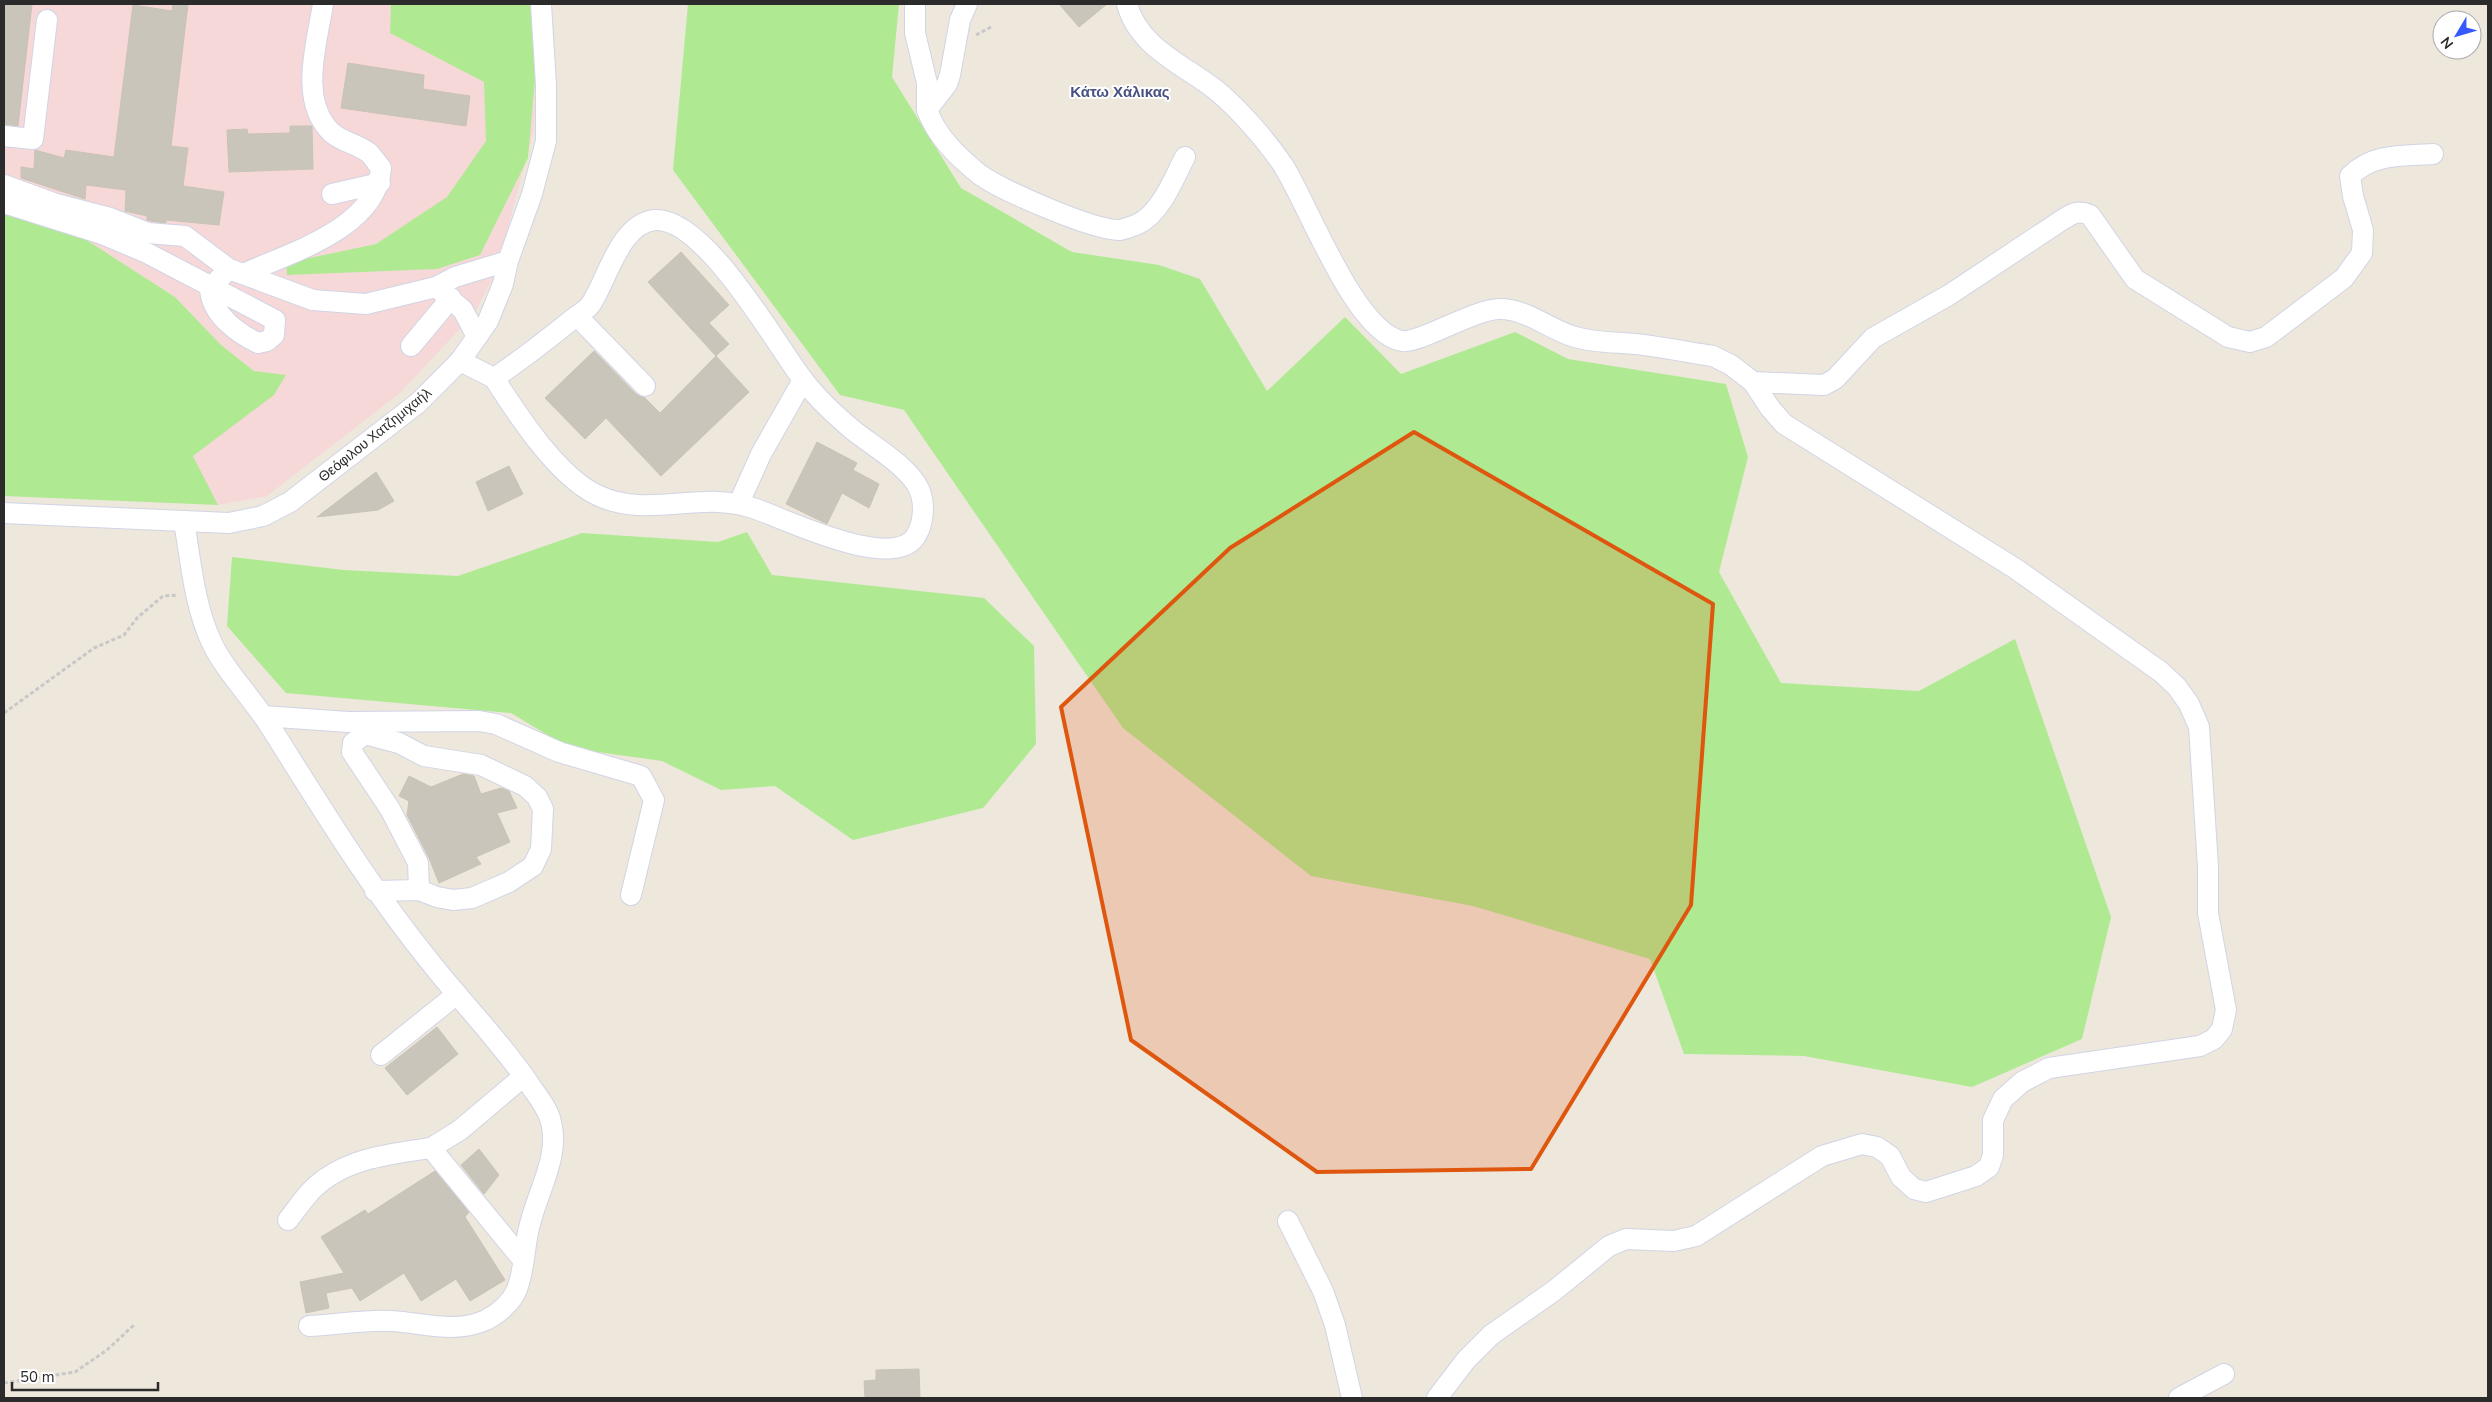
<svg xmlns="http://www.w3.org/2000/svg" width="2492" height="1402" viewBox="0 0 2492 1402" font-family="'Nunito Sans',sans-serif">
<style>
.medical{fill:#f6d8d9}
.green{fill:#afea93}
.building{fill:#c9c5ba;stroke:#cac3b5}
.lines{fill:none;stroke-linecap:round;stroke-linejoin:round}
.minor-casing{stroke:#d1d4e5;stroke-width:22}
.path{stroke:#c8c8c8;stroke-width:3;stroke-dasharray:4 2.5;stroke-linecap:butt}
.minor{stroke:#fff;stroke-width:20}
.marked{fill:#df570e;fill-opacity:0.2;stroke:#df570e;stroke-width:4;stroke-linejoin:round}
.labels{text-anchor:middle;dominant-baseline:central;stroke-width:4;stroke-linejoin:round;paint-order:stroke}
.street-label{font-size:14px;fill:#2b2b2b;stroke:#fff}
.neighbourhood-label{font-size:15px;font-weight:bold;fill:#475081;stroke:#fff}
</style>
<rect width="100%" height="100%" fill="#eee7dc"/>
<polygon class="medical" points="4,4 530,4 535,79 534,130 496,272 474,314 400,393 267,496 218,505 193,457 254,371 221,345 175,297 74,232 4,214"/>
<g class="green">
<polygon points="391,4 531,4 535,79 528,158 480,255 437,269 287,275 286,263 376,244 447,197 486,141 484,82 390,33"/>
<polygon points="688,4 899,4 892,77 961,188 1072,252 1159,265 1200,279 1267,391 1345,317 1401,374 1515,332 1568,359 1726,384 1748,457 1719,572 1781,683 1919,691 2015,639 2111,917 2082,1039 1972,1087 1804,1056 1684,1054 1650,959 1473,906 1311,876 1123,728 904,410 840,395 673,170"/>
<polygon points="4,214 74,232 175,297 221,345 254,371 286,375 274,395 193,456 218,505 4,496"/>
<polygon points="747,532 772,575 984,598 1034,646 1036,744 983,808 853,840 775,786 721,790 662,761 569,748 511,713 286,693 227,626 232,557 344,570 458,576 582,533 718,542"/>
</g>
<g class="building">
<polygon points="4,4 32,4 18,126 4,124"/>
<polygon points="173,4 188,4 171,146 188,148 183,186 224,192 219,225 166,220 166,223 151,221 147,220 147,216 125,211 126,190 86,185 85,199 21,178 21,167 34,169 35,150 64,158 66,150 114,157 133,5 172,11"/>
<polygon points="1059,4 1107,4 1079,27"/>
<polygon points="348,63 424,75 423,89 470,96 466,126 341,108"/>
<polygon points="290,126 312,126 313,169 229,172 227,130 247,129 248,134 290,133"/>
<polygon points="681,252 729,305 709,323 729,344 716,356 648,282"/>
<polygon points="594,351 636,394 645,398 660,413 716,356 749,392 661,476 606,418 585,439 545,398"/>
<polygon points="817,442 857,463 853,470 879,484 869,508 842,493 827,524 786,504"/>
<polygon points="509,466 523,494 488,511 476,482"/>
<polygon points="376,472 394,501 378,510 317,517"/>
<polygon points="463,774 474,776 481,794 501,788 509,791 517,808 497,813 510,842 476,857 481,864 439,883 429,858 407,815 409,801 399,796 409,776 431,787"/>
<polygon points="437,1027 458,1054 407,1095 385,1068"/>
<polygon points="479,1149 499,1175 484,1194 461,1165"/>
<polygon points="435,1171 469,1212 465,1217 505,1280 470,1301 456,1279 421,1301 404,1273 360,1301 352,1288 326,1293 329,1308 306,1313 300,1282 344,1273 321,1237 365,1210 368,1214"/>
<polygon points="919,1369 920,1398 865,1398 864,1381 876,1380 876,1370"/>
</g>
<g class="lines">
<g class="minor-casing">
<g id="minor">
<polyline points="915,4 915,33 927,83 927,110 947,84 950,75 960,20 967,4"/>
<path d="M1127,4c11,43 57,61 89,86 23,19 50,50 67,75 25,39 72,168 119,176 17,3 72,-32 98,-32 27,0 50,21 75,28 20,6 41,5 61,7 26,3 51,8 77,12l18,9 22,17 17,26 14,16 232,145 145,103 16,15 12,17 10,23 9,140v46l18,97 -4,19 -8,10 -14,7 -151,22 -27,14 -19,17 -10,21v35l-4,12 -13,9 -50,16 -12,-3 -13,-12 -11,-21 -13,-9 -15,-3 -40,12 -126,80 -22,5 -48,-2 -17,7 -54,44 -64,45 -25,25 -29,38"/>
<path d="M927,110c10,27 30,46 52,64 21,16 116,57 141,56 5,-1 13,-4 18,-6 23,-11 36,-46 47,-67"/>
<polyline points="4,136 33,139 47,20"/>
<polyline points="4,185 56,204 110,218 148,233 185,236 229,269 313,300 366,304 436,287 455,277 508,261"/>
<polyline points="332,194 380,183"/>
<path d="M4,203l98,31 43,18 130,68 -1,15 -7,6 -9,2c-21,-10 -47,-29 -48,-55l19,-19"/>
<path d="M243,274c47,-21 134,-46 138,-106 -4,-5 -8,-11 -12,-15 -11,-9 -27,-11 -37,-20 -34,-32 -15,-90 -9,-129"/>
<polyline points="436,287 463,310 477,337"/>
<polyline points="577,316 645,386"/>
<polyline points="411,346 451,298"/>
<path d="M460,361l34,17c26,-17 50,-36 75,-56 6,-5 17,-11 22,-18 16,-24 29,-81 64,-84 49,-3 119,121 146,157 15,21 34,38 53,54 19,15 55,36 65,58 6,13 5,32 -2,45 -20,40 -130,-14 -161,-25 -54,-20 -107,11 -159,-14 -40,-19 -80,-81 -103,-117"/>
<path d="M1753,382l71,3 11,-6 38,-41 76,-43 113,-75c11,-7 16,-10 28,-5l45,64 93,58 22,5 16,-5 78,-59 18,-25 1,-23 -10,-34 -3,-20c23,-23 53,-20 83,-22"/>
<polyline points="739,503 761,454 803,380"/>
<polyline points="4,513 229,523 263,516 290,502 418,403 460,361 488,321 503,284 508,261 532,194 546,141 546,85 541,4"/>
<path d="M184,522c7,39 10,82 27,119 12,27 40,56 57,82 52,82 101,164 163,240 33,42 71,80 101,125 7,10 16,21 19,34 9,34 -13,69 -21,102 -6,21 -5,45 -13,65 -5,13 -19,25 -31,31 -31,14 -62,3 -94,1 -23,-2 -58,4 -83,5"/>
<polyline points="263,716 348,722 479,721 496,724 559,752 641,776 654,800 631,895"/>
<polyline points="375,891 419,890 437,897 453,900 472,898 509,882 533,866 541,849 543,809 537,797 525,786 481,765 424,756 399,743 365,734 353,743 352,752 390,809 418,863 419,890"/>
<polyline points="381,1055 457,994"/>
<path d="M288,1220c7,-9 14,-19 22,-28 31,-33 78,-38 121,-44"/>
<polyline points="1288,1221 1323,1291 1335,1325 1352,1398"/>
<polyline points="523,1260 431,1148 460,1130 524,1076"/>
<polyline points="2179,1398 2224,1374"/>
</g>
</g>
<g class="path">
<polyline points="976,35 991,27"/>
<polyline points="4,713 94,648 124,635 137,618 163,596 178,595"/>
<polyline points="4,1383 75,1372 107,1350 135,1324"/>
</g>
<use href="#minor" class="minor"/>
</g>
<path class="marked" d="M1414,432l299,172 -22,301 -160,264 -214,3 -186,-132 -70,-333 169,-159z"/>
<g class="labels">
<g class="street-label">
<text transform="translate(375 435) rotate(-39)">Θεόφιλου Χατζημιχαήλ</text>
</g>
<g class="neighbourhood-label">
<text x="1120" y="92">Κάτω Χάλικας</text>
</g>
</g>
<rect width="2492" height="1402" fill="none" stroke="#2b2b2b" stroke-width="10"/>
<g transform="translate(2457 35) rotate(232)"><circle r="24" fill="#ffffff" stroke="#aaaaaa"/>
<path d="M0-4L9 19L0 12L-9 19Z" fill="#3858ff"/>
<text y="-8" font-size="14" font-weight="bold" text-anchor="middle" fill="#2b2b2b">N</text>
</g>
<path d="M12 1382v8h146v-8" fill="none" stroke="#2b2b2b" stroke-width="2.5"/>
<text x="20" y="1382" font-size="15" fill="#2b2b2b" stroke="#ffffff" stroke-width="4" paint-order="stroke">50 m</text>
</svg>
